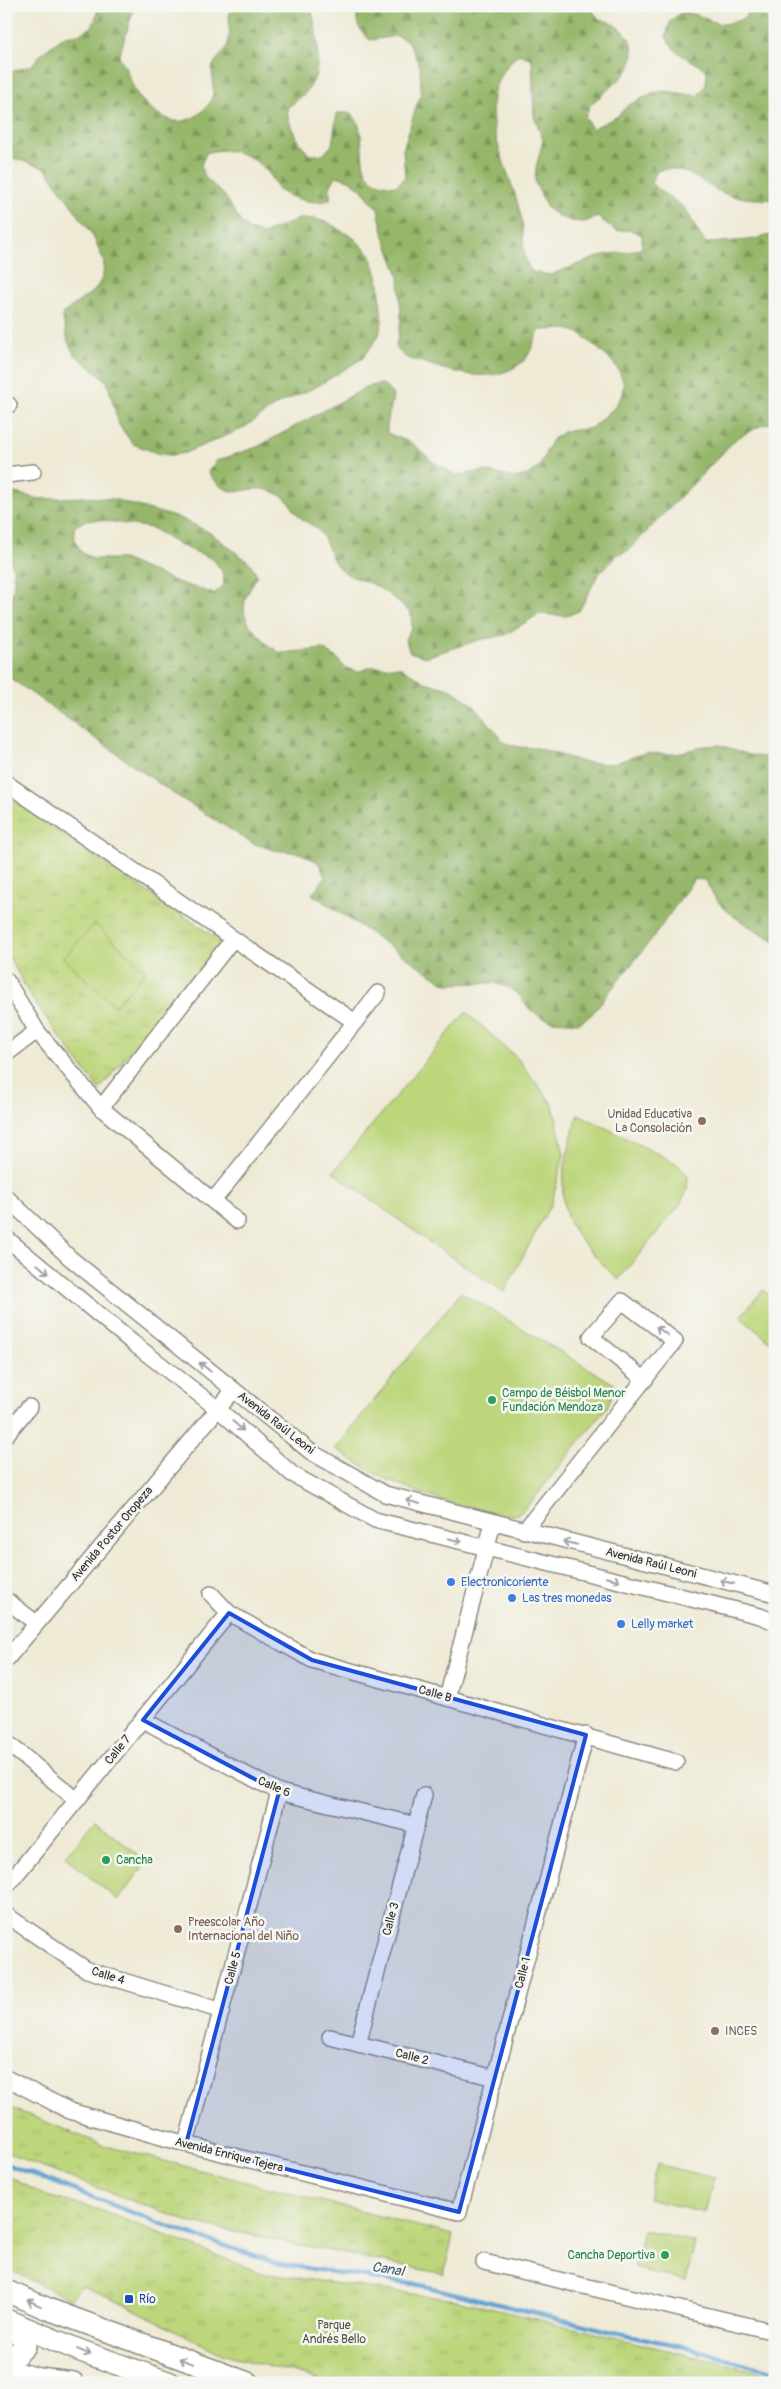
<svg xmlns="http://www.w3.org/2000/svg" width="781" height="2389" viewBox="0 0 781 2389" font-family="Pangolin,sans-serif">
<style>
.forest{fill:url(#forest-firs);stroke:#60714b;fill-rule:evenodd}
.park{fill:url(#park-tufts);stroke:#748053}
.pitch{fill:#bdd67b;stroke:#748053}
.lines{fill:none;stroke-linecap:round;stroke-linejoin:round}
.stream{stroke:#60a0d3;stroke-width:4.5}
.street-casing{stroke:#8d8a80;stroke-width:18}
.secondary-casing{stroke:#8d8a80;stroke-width:24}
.street{stroke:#fff;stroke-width:15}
.secondary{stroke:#fff;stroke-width:21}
.oneway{stroke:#a0a0a0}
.marked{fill:#1d4ed8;fill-opacity:0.2;stroke:#1d4ed8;stroke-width:4;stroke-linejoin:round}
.education-dot{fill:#8d6e63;stroke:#f6f6f2;stroke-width:2}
.leisure-dot{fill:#2e9e5b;stroke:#f6f6f2;stroke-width:2}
.shop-dot{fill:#3f7fe0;stroke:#f6f6f2;stroke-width:2}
.transit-dot{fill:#1a4fb4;stroke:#f6f6f2;stroke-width:2}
.labels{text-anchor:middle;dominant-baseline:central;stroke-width:5;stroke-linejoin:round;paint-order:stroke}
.education-label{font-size:12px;fill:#785e54;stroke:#f6f6f2;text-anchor:start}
.leisure-label{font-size:12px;fill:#27864d;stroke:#f6f6f2;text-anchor:start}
.street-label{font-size:12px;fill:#2b2b2b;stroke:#f6f6f2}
.shop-label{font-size:12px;fill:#366cbe;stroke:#f6f6f2;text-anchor:start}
.transit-label{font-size:12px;fill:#164399;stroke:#f6f6f2;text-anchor:start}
.park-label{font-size:12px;fill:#50563f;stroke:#f6f6f2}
.water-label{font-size:14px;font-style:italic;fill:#405a6e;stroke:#f6f6f2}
</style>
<defs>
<pattern id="forest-firs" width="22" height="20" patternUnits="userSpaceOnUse" patternTransform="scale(1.25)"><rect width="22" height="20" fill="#96b76b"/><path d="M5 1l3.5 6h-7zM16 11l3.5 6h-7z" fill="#7b9558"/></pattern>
<pattern id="park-tufts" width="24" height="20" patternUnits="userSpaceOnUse" patternTransform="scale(1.25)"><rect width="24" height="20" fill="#bdd67b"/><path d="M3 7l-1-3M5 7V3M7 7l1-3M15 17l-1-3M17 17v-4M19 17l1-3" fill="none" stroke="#a3b86a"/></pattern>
</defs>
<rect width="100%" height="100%" fill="#f6f6f2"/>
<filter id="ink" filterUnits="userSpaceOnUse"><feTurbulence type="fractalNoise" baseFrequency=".02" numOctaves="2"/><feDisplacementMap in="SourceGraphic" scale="10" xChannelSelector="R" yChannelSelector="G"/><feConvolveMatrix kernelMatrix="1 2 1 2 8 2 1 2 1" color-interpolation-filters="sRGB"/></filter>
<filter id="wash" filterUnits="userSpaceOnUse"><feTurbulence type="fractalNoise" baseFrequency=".0096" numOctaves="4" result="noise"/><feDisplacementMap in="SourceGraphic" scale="20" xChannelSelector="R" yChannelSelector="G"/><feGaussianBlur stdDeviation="1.12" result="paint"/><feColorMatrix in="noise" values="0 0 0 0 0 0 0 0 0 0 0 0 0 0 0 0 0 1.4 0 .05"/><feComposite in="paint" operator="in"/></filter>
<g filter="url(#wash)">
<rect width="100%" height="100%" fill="#efead5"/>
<g class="forest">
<path d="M97,6h38l-16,50c8,12 11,26 18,38 7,11 24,24 37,27 15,3 37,-11 39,-28 1,-8 -2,-18 0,-27 3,-8 13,-14 15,-22 3,-12 0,-25 2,-38h81c5,25 14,62 -3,84 -6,7 -14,12 -21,18 1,20 11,32 22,47h14l9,-10 5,-32h14c3,3 7,8 8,13 8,30 -7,57 37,60l9,-9 -2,-27 13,-43 5,-12 -1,-28 -11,-25 -11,-6 -28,4c-12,-10 -16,-19 -11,-34h233l-1,3 8,10 13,4 11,8 9,12 1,13 -4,13 -9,10 -30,26 -5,12 7,12 26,-13 9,-10 25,-13 15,-2 30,5 9,-11 1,-14c-17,-14 -31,-13 -41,-35l4,-14 10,-9c30,-2 32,22 66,4l2,-11h27v194c-14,-1 -30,-1 -43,-4 -28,-7 -46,-35 -75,-25l-6,12c10,10 22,15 32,24 8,7 11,24 24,36l42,-3 26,-6v188l-13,3 -25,13 -108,112 -12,5 -19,20 -19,36 -13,5 -27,-2 -34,21 -26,5 -54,17 -15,-5 -5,-13 7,-12 -1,-14c-10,-8 -19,-17 -30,-24 -12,-9 -29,-9 -41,-20 -11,-11 -11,-25 -20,-37 -5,-7 -15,-9 -21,-16 -7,-7 -8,-14 -17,-20 -33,-21 -48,15 -74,-24l8,-11 41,-14 112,-61 14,-2 10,11c-1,13 -7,24 -6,38l25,10 21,19 23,13 28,-4 30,7 14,-3 12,-9 11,-25 12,-9 28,-4 22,-19 8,-12 3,-13 -5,-13 -8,-11 -31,-27 -13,-4 -27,1c-8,11 -8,25 -19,33 -28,22 -66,10 -96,0 -15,-5 -19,-2 -29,-16l5,-27 -2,-44 -15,-40 -6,-27 -18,-21 -11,-8 -13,-4 -6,11v13c-18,5 -36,-1 -52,-10 -9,-28 -43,-47 -72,-37l-5,12 4,12 20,19 15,25 10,9 12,4 40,-16 14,1 13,4 26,16 15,15 9,28 3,40 -3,13 -16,23 -47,29 -38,17 -36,25 -57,24 -14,2 -12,-1 -26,-10 -14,-19 -12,-44 -33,-27 -6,-12 -6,-28 34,-25 7,-13 1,-15 -12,-27 -47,-66 -39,-12v-83l25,-7 10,-12 24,-18 14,-2 13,-7 5,-13zM519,54l13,5 2,57 9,24 -7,28 -1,14 12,26 11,8 13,5 13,1 14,-5 18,14 14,-1 12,5v13l-13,4 -26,3 -53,20 -18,-3c-13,-18 -6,-34 -11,-55 -11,-55 -58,-116 -2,-163z"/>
<path d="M6,491l34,8 44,-2 29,2 69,20 27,13 41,31 7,12 -12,24 -1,13 5,12 19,21 13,8 42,-4 13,8 8,10 14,5 13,-5h29l25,15 27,8 22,15 31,38 14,4 18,1 46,14 29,2 33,-11 30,1 29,-8 16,-1 27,9 15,3 13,-1v185c-29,-17 -57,-28 -69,-61l-12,-1 -39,56 -64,80 -12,8 -26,-2 -12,-4 -13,-9 -8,-12 -12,-9 -14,-4 -48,1 -134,-90 13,-17 -7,-15 -18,-9 -26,-3 -22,-7 -81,-51 -165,-117v-70c12,-13 10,-39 0,-53zM86,520h14l52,8 25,16 36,15 9,12 2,14 -10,9 -40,-13 -51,-22h-29l-13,-7 -6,-11 -1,-14z"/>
</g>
<g class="park">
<polygon points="6,796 222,942 99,1090 30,996 6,951"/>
<polygon points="6,2106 106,2146 453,2235 444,2274 192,2223 25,2161 6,2151"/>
<polygon points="6,2175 46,2196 100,2210 262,2273 456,2300 752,2370 775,2377 775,2383 334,2383 224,2355 116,2300 82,2286 70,2299 6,2268"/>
</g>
<g class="pitch">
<polygon points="95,924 146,971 115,1006 63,958"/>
<polygon points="466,1012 519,1060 553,1105 564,1154 552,1202 504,1292 432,1244 333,1172"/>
<path d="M578,1114l98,49 12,13 -1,15 -8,15 -61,74c-13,-14 -28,-28 -40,-43 -28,-38 -11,-82 0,-123z"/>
<polygon points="763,1290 775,1300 775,1346 740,1317"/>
<path d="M461,1292l153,92 -1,9 -6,14 -76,95c-3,3 -7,8 -11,11 -19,11 -115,-24 -136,-35 -17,-8 -33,-20 -49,-29z"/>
<polygon points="95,1820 147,1862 118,1900 65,1857"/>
<polygon points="657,2164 714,2178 705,2213 648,2199"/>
<polygon points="643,2230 695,2242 686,2281 634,2268"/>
</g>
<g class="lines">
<polyline class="stream" points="6,2164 183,2232 280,2264 424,2286 609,2331 681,2346 775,2372"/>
</g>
</g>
<g filter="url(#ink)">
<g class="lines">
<g class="street-casing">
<g id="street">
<polyline points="6,405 9,405"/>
<polyline points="6,475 33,472"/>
<polyline points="6,783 355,1022"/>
<polyline points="6,980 37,1031 101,1108 237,1221"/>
<polyline points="6,1054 37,1031"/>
<polyline points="101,1108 233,939"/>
<polyline points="6,1197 70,1258 311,1452 385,1494 775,1594"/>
<polyline points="213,1201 378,993"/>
<polyline points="6,1238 133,1343 218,1409 292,1474 375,1520 760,1616 775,1622"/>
<polyline points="6,1435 29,1407"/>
<polyline points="524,1531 675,1341 622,1301 591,1337 645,1380"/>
<polyline points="211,1594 229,1613 312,1660 676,1762"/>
<polyline points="6,1600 36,1623"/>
<polyline points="6,1660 234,1390"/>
<polyline points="447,1698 493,1523"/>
<polyline points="143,1720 279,1792 416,1825"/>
<polyline points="6,1742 77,1800"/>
<polyline points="6,1887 229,1613"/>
<polyline points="6,1915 87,1970 222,2011"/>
<polyline points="330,2037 495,2078"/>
<polyline points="358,2044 424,1795"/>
<polyline points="6,2078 70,2111 186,2144 459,2212 586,1735"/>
<polyline points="186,2144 279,1792"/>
<polyline points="484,2262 775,2332"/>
</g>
</g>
<g class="secondary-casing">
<g id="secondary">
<polyline points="6,2291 48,2309 248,2383"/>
<polyline points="6,2320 81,2351 170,2383"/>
<path d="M6,2358l9,-2 10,-10c-2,-11 -10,-16 -19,-22"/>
<polyline points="12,2372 39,2379 73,2383"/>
</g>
</g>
<use href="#street" class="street"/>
<use href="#secondary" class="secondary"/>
</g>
<defs><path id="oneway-shaft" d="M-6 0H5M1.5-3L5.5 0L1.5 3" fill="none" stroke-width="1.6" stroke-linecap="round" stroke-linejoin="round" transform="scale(1.25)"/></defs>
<g class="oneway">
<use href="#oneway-shaft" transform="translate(43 1269) rotate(39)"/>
<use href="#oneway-shaft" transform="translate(662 1331) rotate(-143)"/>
<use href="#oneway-shaft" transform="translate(205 1367) rotate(-141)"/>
<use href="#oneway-shaft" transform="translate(238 1426) rotate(41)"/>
<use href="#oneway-shaft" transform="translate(413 1502) rotate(-165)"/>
<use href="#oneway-shaft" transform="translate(455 1540) rotate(14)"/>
<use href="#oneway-shaft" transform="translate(570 1543) rotate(-166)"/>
<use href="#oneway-shaft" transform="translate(613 1579) rotate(14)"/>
<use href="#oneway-shaft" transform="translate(727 1582) rotate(-166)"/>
<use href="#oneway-shaft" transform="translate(34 2303) rotate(-156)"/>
<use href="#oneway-shaft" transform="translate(84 2352) rotate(22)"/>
<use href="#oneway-shaft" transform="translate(186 2361) rotate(-160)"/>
</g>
</g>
<path class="marked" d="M229,1613l83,47 274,75 -127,477 -273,-68 93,-352 -136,-72z"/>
<g class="education-dot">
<circle cx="702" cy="1121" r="5"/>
<circle cx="178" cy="1929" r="5"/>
<circle cx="715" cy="2031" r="5"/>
</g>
<g class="leisure-dot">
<circle cx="492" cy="1400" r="5"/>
<circle cx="106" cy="1860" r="5"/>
<circle cx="665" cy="2255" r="5"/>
</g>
<g class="shop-dot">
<circle cx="451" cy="1582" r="5"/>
<circle cx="512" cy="1598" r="5"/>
<circle cx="621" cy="1624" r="5"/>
</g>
<rect class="transit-dot" x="124" y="2294" width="10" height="10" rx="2.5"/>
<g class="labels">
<g class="education-label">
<text x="692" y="1114" text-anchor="end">Unidad Educativa<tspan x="692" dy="14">La Consolación</tspan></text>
<text x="188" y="1922">Preescolar Año<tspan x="188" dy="14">Internacional del Niño</tspan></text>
<text x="725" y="2031">INCES</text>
</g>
<g class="leisure-label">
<text x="502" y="1393">Campo de Béisbol Menor<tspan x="502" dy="14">Fundación Mendoza</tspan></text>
<text x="116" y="1860">Cancha</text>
<text x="655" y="2255" text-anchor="end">Cancha Deportiva</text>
</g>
<g class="street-label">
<text transform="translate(276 1423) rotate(38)">Avenida Raúl Leoni</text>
<text transform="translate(112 1534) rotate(-50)">Avenida Postor Oropeza</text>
<text transform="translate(651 1563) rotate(14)">Avenida Raúl Leoni</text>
<text transform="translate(435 1694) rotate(16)">Calle B</text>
<text transform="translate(118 1750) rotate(-51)">Calle 7</text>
<text transform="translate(274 1787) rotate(23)">Calle 6</text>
<text transform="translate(391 1919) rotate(-75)">Calle 3</text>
<text transform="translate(233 1968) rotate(-75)">Calle 5</text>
<text transform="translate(523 1973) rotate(-75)">Calle 1</text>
<text transform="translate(108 1976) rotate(17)">Calle 4</text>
<text transform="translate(412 2057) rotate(14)">Calle 2</text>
<text transform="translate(229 2155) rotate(14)">Avenida Enrique Tejera</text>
</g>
<g class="shop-label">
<text x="461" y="1582">Electronicoriente</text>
<text x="522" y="1598">Las tres monedas</text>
<text x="631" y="1624">Lelly market</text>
</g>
<g class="transit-label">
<text x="139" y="2299">Río</text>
</g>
<g class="park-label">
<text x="334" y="2325">Parque<tspan x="334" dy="14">Andrés Bello</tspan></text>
</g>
<g class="water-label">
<text transform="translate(388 2269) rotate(9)">Canal</text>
</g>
</g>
<rect width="781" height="2389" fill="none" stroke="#f6f6f2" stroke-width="25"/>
</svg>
